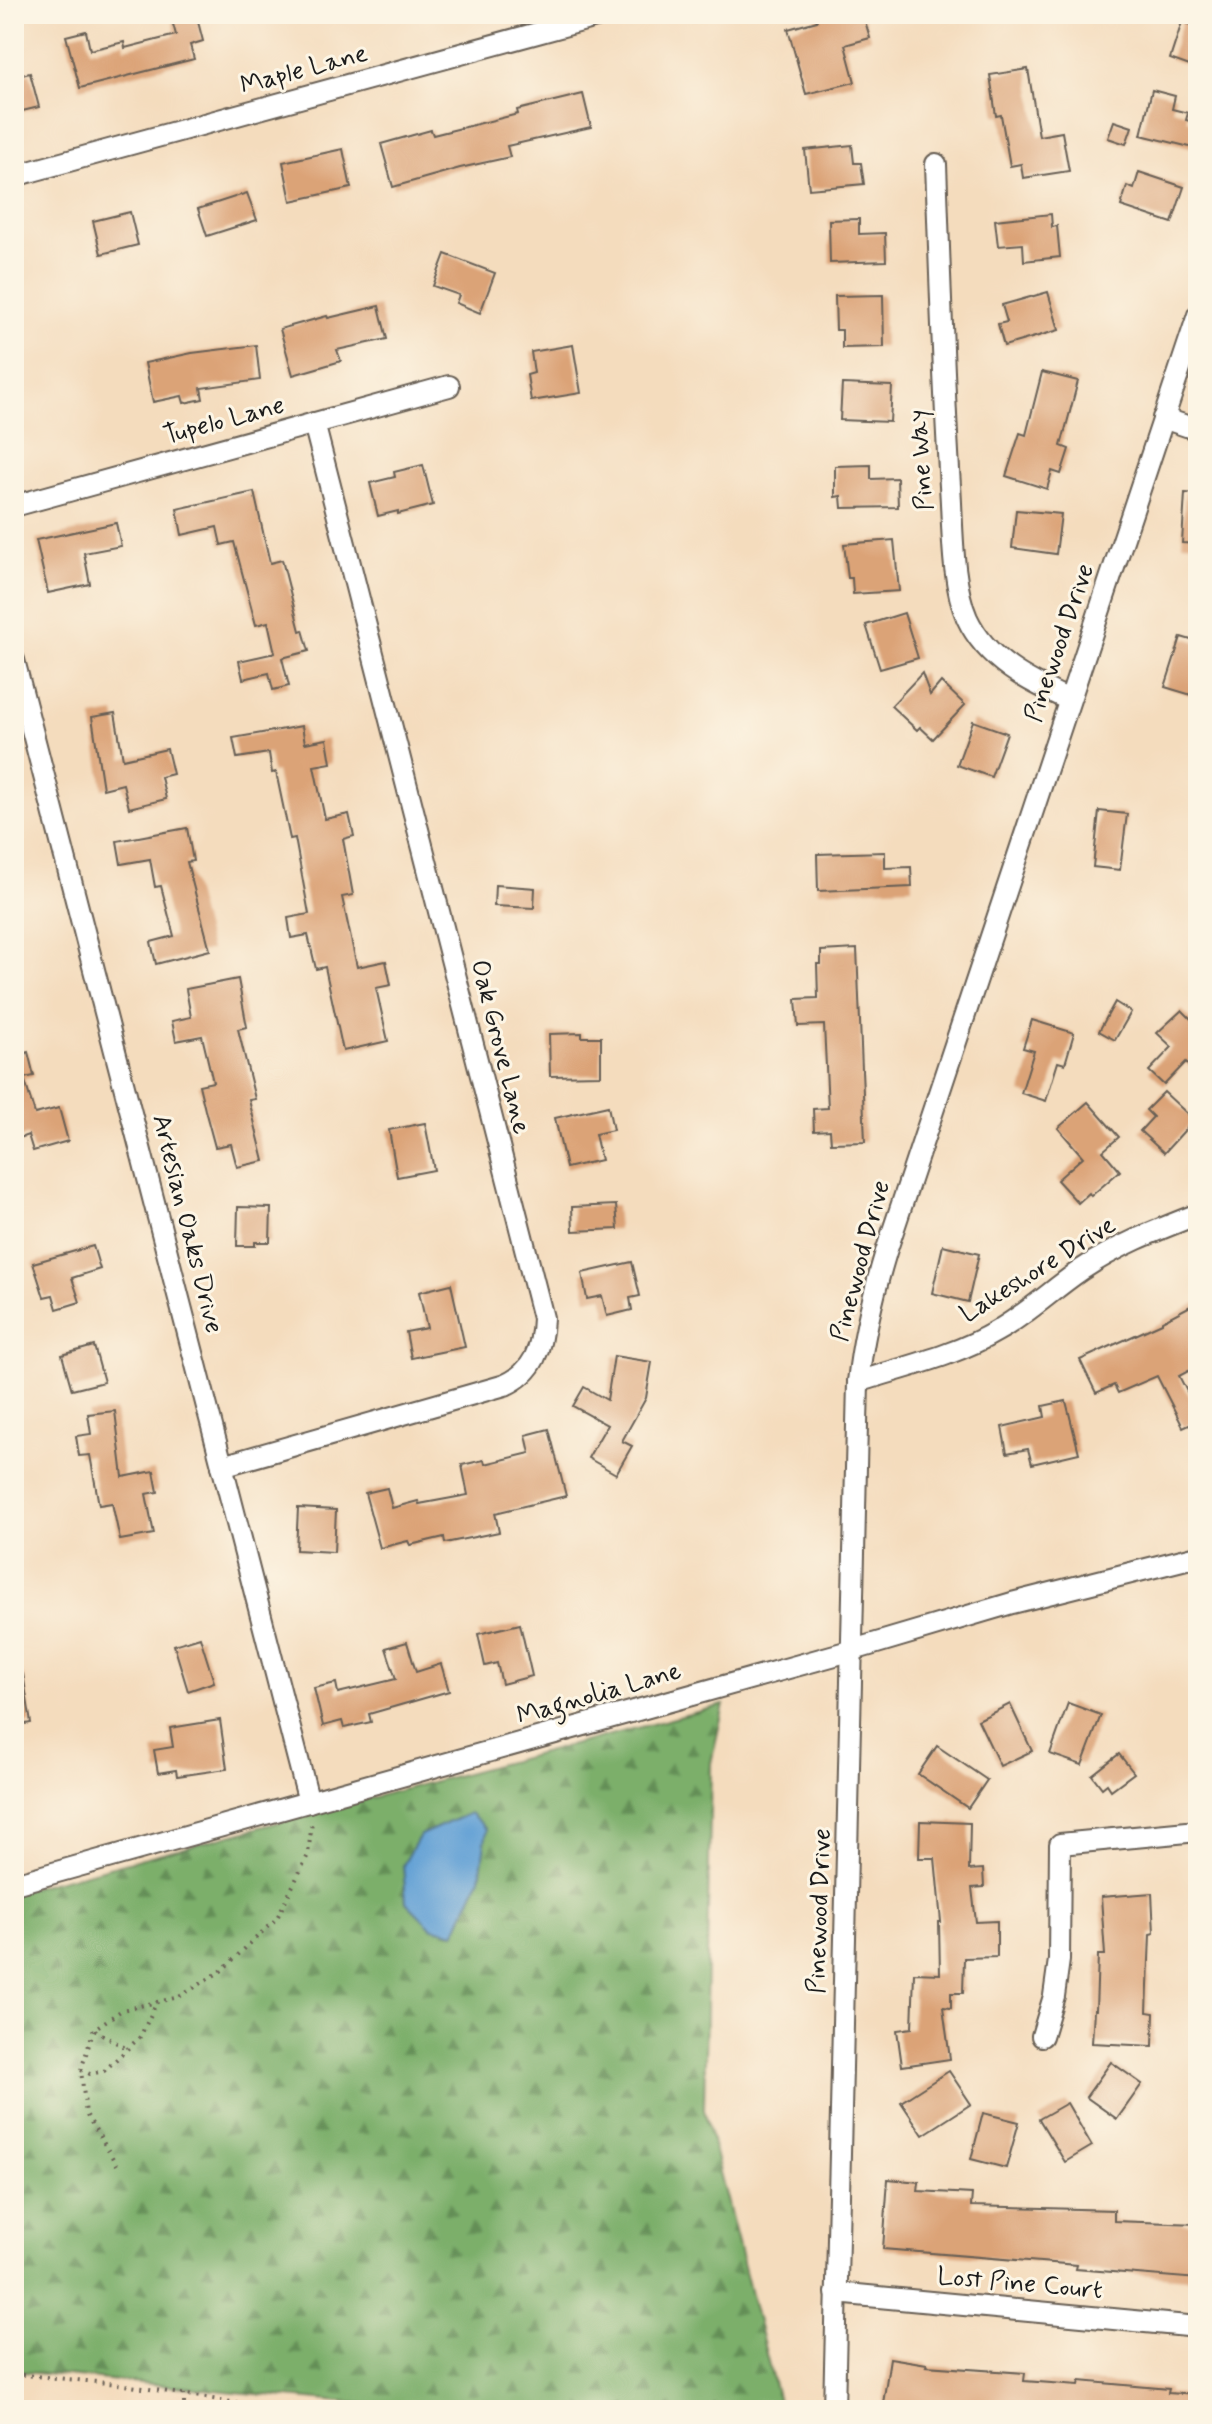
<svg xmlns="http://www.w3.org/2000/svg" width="1212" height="2424" viewBox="0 0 1212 2424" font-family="Mynerve,sans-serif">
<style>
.forest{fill:url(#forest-firs);stroke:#4c6643;stroke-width:2}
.water{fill:#64a1d5;stroke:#405e78;stroke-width:2}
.building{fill:#dba377}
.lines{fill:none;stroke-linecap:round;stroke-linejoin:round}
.minor-casing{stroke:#685f54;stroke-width:24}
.path{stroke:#685f54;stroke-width:4;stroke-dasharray:2 6;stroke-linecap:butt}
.minor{stroke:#fff;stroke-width:20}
.labels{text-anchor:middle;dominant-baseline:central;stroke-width:6;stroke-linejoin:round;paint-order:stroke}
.street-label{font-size:26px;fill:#1c1c1c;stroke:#fcf5e5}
</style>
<defs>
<pattern id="forest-firs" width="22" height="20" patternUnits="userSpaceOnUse" patternTransform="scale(2)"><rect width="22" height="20" fill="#7baf6a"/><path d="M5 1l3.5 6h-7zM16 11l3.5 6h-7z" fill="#648e56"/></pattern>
</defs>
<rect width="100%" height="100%" fill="#fcf5e5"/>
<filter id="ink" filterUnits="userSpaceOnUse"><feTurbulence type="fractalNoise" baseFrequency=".0125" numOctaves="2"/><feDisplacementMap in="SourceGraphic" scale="16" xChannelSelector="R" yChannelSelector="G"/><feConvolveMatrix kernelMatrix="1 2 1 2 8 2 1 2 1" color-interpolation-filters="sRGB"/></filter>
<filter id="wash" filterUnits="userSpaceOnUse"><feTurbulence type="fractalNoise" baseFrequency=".006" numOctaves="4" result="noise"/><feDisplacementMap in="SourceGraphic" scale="32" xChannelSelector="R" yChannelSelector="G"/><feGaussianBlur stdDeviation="1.8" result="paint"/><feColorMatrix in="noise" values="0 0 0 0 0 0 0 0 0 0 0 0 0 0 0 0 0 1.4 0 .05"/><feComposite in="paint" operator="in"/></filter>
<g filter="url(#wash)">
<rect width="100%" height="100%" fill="#f4dcbd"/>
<polygon class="forest" points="724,1705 711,1763 704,2109 779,2405 778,2410 426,2410 14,2371 14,1892"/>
<polygon class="water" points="470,1813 487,1829 480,1878 455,1933 431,1927 406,1902 403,1865 420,1835"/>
<g id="blocks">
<g class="building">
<polygon points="182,14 196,14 203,41 190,45 194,59 80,88 66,36 86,31 90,50 124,42 125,48 176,35 171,17"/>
<polygon points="814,14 863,14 870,38 845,45 855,82 806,94 788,29 817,21"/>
<polygon points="1182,22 1198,27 1198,69 1170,59"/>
<polygon points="1028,69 1039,136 1062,132 1069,171 1023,178 1021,164 1010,166 1001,115 996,116 990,75"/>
<polygon points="30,73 39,107 14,113 14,77"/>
<polygon points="1152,90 1175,96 1172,109 1188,113 1186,120 1198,123 1198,149 1141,135"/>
<polygon points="583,94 591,127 507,146 510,157 460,168 393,187 381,144 431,130 433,135 518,114 517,110"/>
<polygon points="1114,121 1132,127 1126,144 1108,138"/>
<polygon points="852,145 854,163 861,163 864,184 809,189 805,150"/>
<polygon points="343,149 351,188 291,201 283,162"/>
<polygon points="1139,172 1184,187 1172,223 1121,206 1127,186 1134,189"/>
<polygon points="247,193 257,220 207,236 198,209"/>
<polygon points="130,212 138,245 101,254 93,221"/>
<polygon points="1051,214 1052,227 1057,226 1060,257 1024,261 1023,244 998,246 995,220"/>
<polygon points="859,219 859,234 885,233 886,261 830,263 829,220"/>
<polygon points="445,254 495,273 480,313 456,303 459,295 433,286"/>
<polygon points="1048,292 1059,330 1004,346 998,324 1007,322 1002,305"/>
<polygon points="883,295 884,347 842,348 842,330 836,330 835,296"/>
<polygon points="379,306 387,339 337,350 341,361 293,375 280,329 327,316 328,318"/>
<polygon points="256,345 260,380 201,388 203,399 184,403 182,396 153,402 145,363 192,353"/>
<polygon points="573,345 581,393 531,401 527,375 534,373 531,352"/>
<polygon points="1042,372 1078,381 1061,446 1069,449 1061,474 1052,471 1047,489 1006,476 1020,433 1026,435"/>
<polygon points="842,384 892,386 890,422 840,420"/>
<polygon points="423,465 433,505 398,514 398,511 378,516 370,483 395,477 394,472"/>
<polygon points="871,465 871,479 897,478 898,507 842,508 841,496 835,497 835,466"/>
<polygon points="254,492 270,563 282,560 300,631 303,630 309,651 282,658 289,686 273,690 269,673 243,679 239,661 275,653 268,622 256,625 234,542 221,545 217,527 182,535 177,509"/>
<polygon points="1185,493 1198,494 1198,544 1182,543"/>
<polygon points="1016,510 1061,514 1056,554 1012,548"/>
<polygon points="116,523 121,546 84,553 90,584 48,593 36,540"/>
<polygon points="894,540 899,591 853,594 852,578 848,578 844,544"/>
<polygon points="904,613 918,658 880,669 866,625"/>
<polygon points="1181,637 1198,642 1198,697 1165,687"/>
<polygon points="922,673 930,695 941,682 965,705 933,739 920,727 917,730 891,706"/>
<polygon points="115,713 123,759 167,749 173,774 161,777 166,799 129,808 123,784 103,789 92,717"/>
<polygon points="973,721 1007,733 991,777 957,765"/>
<polygon points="302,726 305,743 327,739 331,763 314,766 325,819 349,814 354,836 343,839 353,895 342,897 357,967 386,961 391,985 376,988 388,1041 343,1051 325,967 316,969 308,935 291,938 288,918 309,914 295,838 290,839 276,772 272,773 269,753 237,758 233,738"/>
<polygon points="1099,811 1127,814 1120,870 1093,867"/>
<polygon points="187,828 193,861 187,862 210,950 156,964 151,942 174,936 161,886 155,887 150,859 121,864 117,841"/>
<polygon points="885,852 885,868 911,867 912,887 818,891 817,854"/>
<polygon points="495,885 535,888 534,908 494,906"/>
<polygon points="857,949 865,1142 831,1143 830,1130 814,1131 813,1109 828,1108 824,1025 798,1026 796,999 818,998 817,964 821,964 821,951"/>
<polygon points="238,979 247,1027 238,1029 255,1099 249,1100 264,1161 237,1167 231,1144 215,1147 205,1110 199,1085 213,1082 202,1036 176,1041 172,1021 191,1017 186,989"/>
<polygon points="1115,1002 1131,1012 1115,1040 1099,1031"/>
<polygon points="1182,1010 1198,1026 1198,1075 1186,1062 1164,1085 1149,1071 1172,1047 1157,1033"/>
<polygon points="1032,1020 1074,1033 1065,1064 1058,1062 1046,1101 1021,1093 1034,1051 1023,1048"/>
<polygon points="582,1033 582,1037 601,1037 601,1075 550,1076 549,1034"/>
<polygon points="28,1052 34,1076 24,1078 35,1114 59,1108 68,1141 33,1151 28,1135 14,1140 14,1056"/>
<polygon points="1164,1092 1194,1120 1164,1153 1140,1131 1153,1117 1146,1110"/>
<polygon points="1088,1102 1119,1137 1103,1151 1120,1171 1091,1196 1089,1193 1078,1203 1057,1180 1083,1157 1058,1128"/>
<polygon points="608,1106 613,1130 595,1134 601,1160 566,1168 555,1118"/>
<polygon points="425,1123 434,1170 397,1177 389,1130"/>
<polygon points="616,1205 618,1229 573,1231 572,1207"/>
<polygon points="238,1207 271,1208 270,1242 255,1242 255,1246 237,1246"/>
<polygon points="943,1245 979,1254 968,1302 932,1293"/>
<polygon points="93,1246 100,1269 72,1278 80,1302 57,1309 53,1295 44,1297 33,1263"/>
<polygon points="632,1262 640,1296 630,1298 632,1310 607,1316 602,1296 587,1299 582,1273"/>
<polygon points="451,1284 465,1347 411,1358 406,1332 427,1328 419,1292"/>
<polygon points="1198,1302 1198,1366 1179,1376 1198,1413 1198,1420 1183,1427 1157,1376 1118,1393 1114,1385 1096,1393 1080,1360 1162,1323 1162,1321"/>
<polygon points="94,1346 104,1382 72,1390 62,1355"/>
<polygon points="614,1356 652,1362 646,1398 622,1441 632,1446 616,1474 588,1458 607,1425 573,1406 584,1387 607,1400"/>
<polygon points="1066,1401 1079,1453 1032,1464 1028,1449 1007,1453 1002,1427 1045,1417 1043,1406"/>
<polygon points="115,1411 123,1477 154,1471 158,1492 146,1494 154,1534 120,1540 112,1503 99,1505 90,1455 79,1456 76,1436 91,1434 88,1414"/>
<polygon points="549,1429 566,1496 495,1513 499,1532 445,1543 444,1537 410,1545 408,1541 380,1548 365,1493 387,1488 392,1508 418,1501 419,1504 468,1495 462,1465 484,1460 485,1464 530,1453 526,1435"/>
<polygon points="298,1508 336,1510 334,1552 296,1550"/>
<polygon points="520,1624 532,1676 502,1684 497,1663 485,1666 478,1634"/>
<polygon points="200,1637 214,1682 188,1691 174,1645"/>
<polygon points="407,1642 416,1672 441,1664 449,1691 369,1714 371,1722 344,1728 342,1721 323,1726 314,1688 336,1683 338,1693 396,1679 386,1648"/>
<polygon points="23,1674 31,1723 14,1726 14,1675"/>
<polygon points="1068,1703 1101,1715 1082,1765 1050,1754"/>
<polygon points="1010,1704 1032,1751 1000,1766 978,1720"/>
<polygon points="220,1720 227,1769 177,1776 176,1770 158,1773 154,1750 173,1747 170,1728"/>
<polygon points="937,1746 987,1780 968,1808 918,1774"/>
<polygon points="1119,1754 1134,1773 1111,1790 1107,1784 1102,1788 1092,1775"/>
<polygon points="920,1821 970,1823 969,1870 983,1869 984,1887 972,1888 976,1922 997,1921 997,1957 964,1958 963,1993 951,1993 951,2008 943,2007 950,2059 902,2066 897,2030 912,2028 914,1973 940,1974 939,1922 941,1922 935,1858 919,1858"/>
<polygon points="1152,1893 1154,1933 1150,1934 1147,2012 1154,2013 1153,2046 1092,2043 1094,2010 1096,2010 1098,1955 1105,1955 1101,1897"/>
<polygon points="1111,2062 1142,2084 1117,2119 1086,2097"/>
<polygon points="949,2071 971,2104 923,2135 901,2102"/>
<polygon points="1067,2103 1092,2146 1065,2162 1039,2119"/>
<polygon points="983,2113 1019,2122 1006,2168 971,2159"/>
<polygon points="888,2179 919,2182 918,2191 972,2194 971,2206 1114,2210 1114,2221 1198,2224 1198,2279 1076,2269 1077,2265 883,2249"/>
<polygon points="890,2358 927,2364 926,2366 1025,2373 1024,2381 1079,2385 1080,2381 1169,2389 1168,2393 1198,2395 1198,2410 882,2410"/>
</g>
</g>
</g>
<g filter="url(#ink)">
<use href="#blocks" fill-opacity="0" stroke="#685f54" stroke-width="2"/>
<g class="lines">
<g class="minor-casing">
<g id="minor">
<path d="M936,164c4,107 7,214 14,322 3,39 1,95 17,132 20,43 61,63 102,82"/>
<polyline points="14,176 607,14"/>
<polyline points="1163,418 1198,430"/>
<polyline points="14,506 449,386"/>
<polyline points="14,660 309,1802"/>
<path d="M858,1382c46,-15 97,-26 139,-51 30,-17 56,-42 84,-61 37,-25 76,-40 117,-56"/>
<path d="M222,1466l283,-81c29,-13 37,-37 38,-67l-229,-895"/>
<polyline points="14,1884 853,1650 1012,1603 1198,1556"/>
<polyline points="1042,2036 1054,1996 1059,1960 1060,1844 1198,1831"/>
<polyline points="836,2293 1198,2327"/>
<path d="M834,2410l24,-1028c5,-45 15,-87 28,-130l312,-937"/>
</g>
</g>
<g class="path">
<polyline points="95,2030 127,2049"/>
<polyline points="81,2070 90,2074 104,2071 140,2037 157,2002"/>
<polyline points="117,2165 86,2114 81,2070 94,2029 122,2010 179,1997 221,1971 277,1918 308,1855 312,1822"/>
<polyline points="14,2374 118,2384 283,2410"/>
<polyline points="184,2394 184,2410"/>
</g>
<use href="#minor" class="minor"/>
</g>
</g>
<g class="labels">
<g class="street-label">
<text transform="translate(304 70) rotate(-15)">Maple Lane</text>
<text transform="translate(224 421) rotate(-15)">Tupelo Lane</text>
<text transform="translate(922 460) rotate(-94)">Pine Way</text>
<text transform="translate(1060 643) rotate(-71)">Pinewood Drive</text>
<text transform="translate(500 1047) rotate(76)">Oak Grove Lane</text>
<text transform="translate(187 1224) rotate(76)">Artesian Oaks Drive</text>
<text transform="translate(861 1261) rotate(-75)">Pinewood Drive</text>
<text transform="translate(1038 1270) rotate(-32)">Lakeshore Drive</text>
<text transform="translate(599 1694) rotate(-16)">Magnolia Lane</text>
<text transform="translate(820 1911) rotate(-88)">Pinewood Drive</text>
<text transform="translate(1020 2284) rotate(5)">Lost Pine Court</text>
</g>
</g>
<rect width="1212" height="2424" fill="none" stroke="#fcf5e5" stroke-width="48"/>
</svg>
